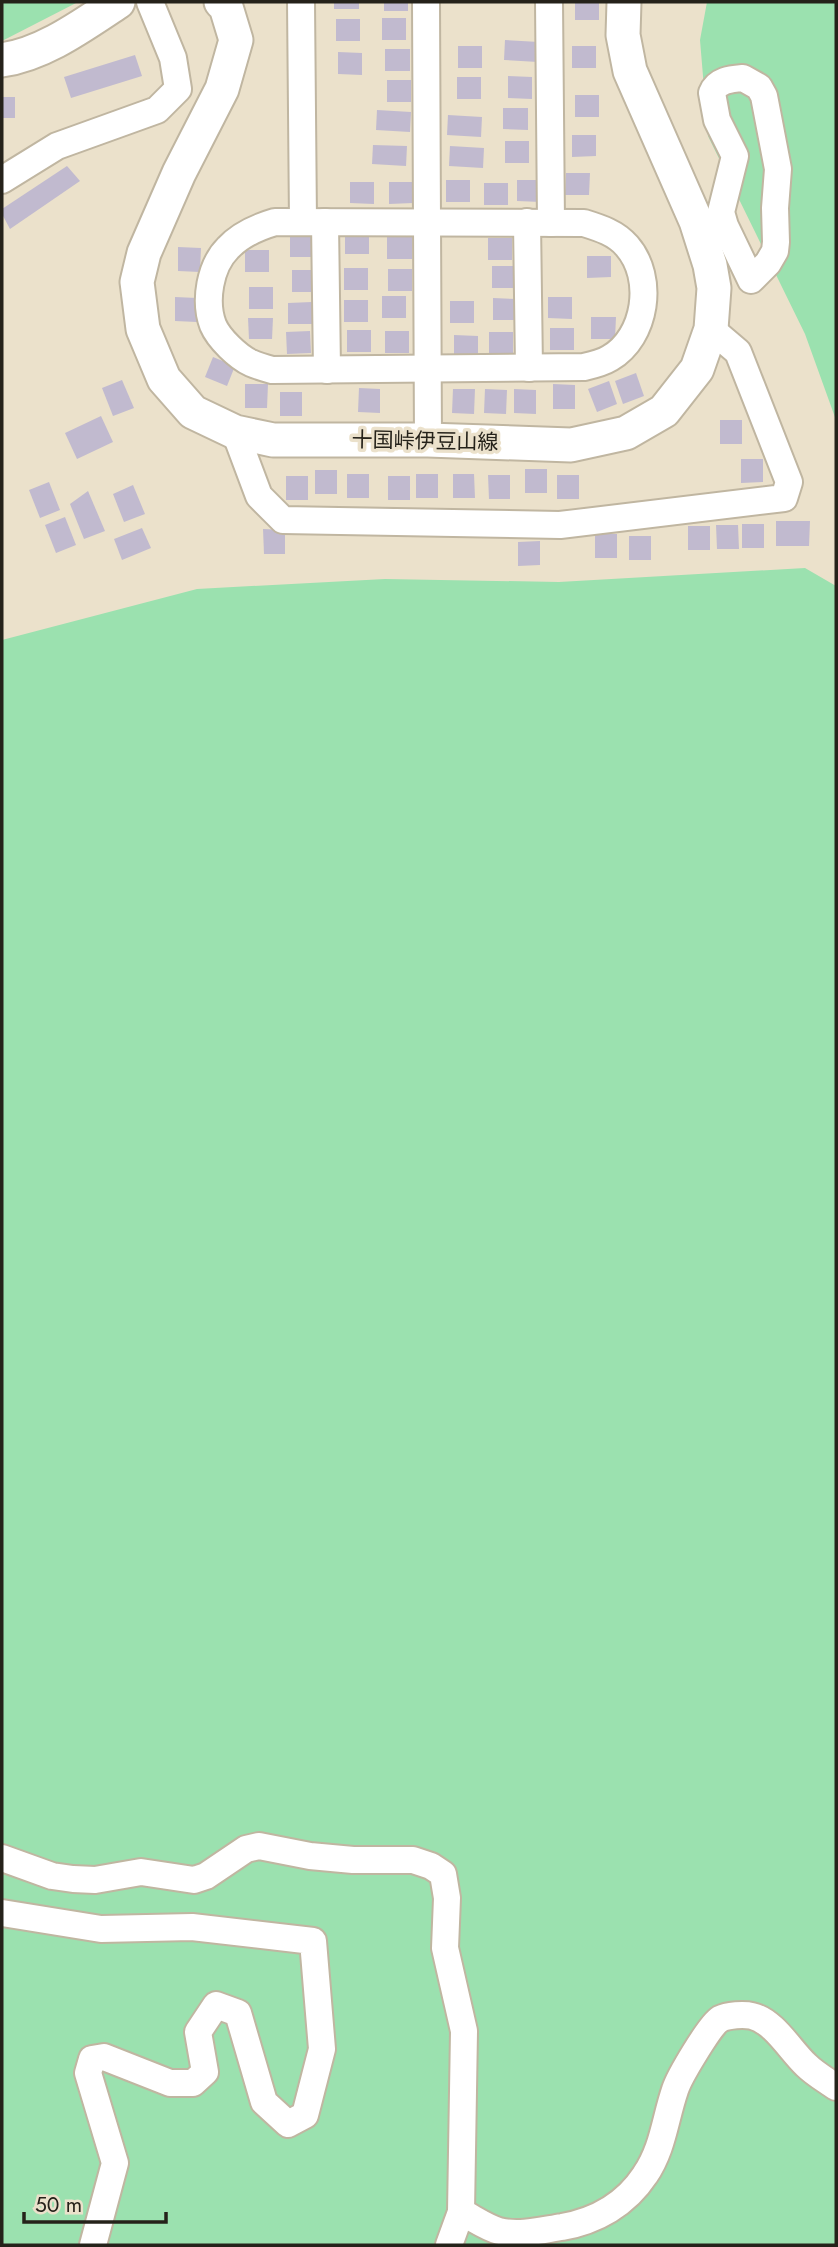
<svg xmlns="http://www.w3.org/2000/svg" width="838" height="2247" viewBox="0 0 838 2247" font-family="Jost,'Noto Sans JP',sans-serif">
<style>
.green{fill:#9be1af}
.building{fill:#c1bacf}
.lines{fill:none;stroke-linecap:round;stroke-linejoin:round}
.minor-casing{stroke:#c0b6a1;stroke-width:30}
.major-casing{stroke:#c0b6a1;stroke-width:37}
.minor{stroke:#fff;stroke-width:26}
.major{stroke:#fff;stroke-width:33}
.labels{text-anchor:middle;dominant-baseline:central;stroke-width:7;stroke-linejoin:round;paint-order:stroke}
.street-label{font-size:21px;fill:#25221a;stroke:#ebe1cb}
</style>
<rect width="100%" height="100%" fill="#ebe1cb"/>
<g class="green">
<polygon points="2,2 78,2 2,41"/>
<polygon points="707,2 836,2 836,420 805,334 708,136 700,40"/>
<polygon points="805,568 836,586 836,2245 2,2245 2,640 197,589 385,579 559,582"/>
</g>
<g class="building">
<rect x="334" y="2" width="25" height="7"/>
<rect x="384" y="2" width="24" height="9"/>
<rect x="575" y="2" width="24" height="18"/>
<rect x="382" y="18" width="24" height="22"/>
<rect x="336" y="19" width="24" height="22"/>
<polygon points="505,40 539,42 538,62 504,60"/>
<rect x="458" y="46" width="24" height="22"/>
<rect x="572" y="46" width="24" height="22"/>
<rect x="385" y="49" width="25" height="22"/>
<polygon points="338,52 362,53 362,75 338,74"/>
<polygon points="135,55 142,76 71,98 64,77"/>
<polygon points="508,76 532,77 532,99 508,98"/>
<rect x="457" y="77" width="24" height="22"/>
<rect x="387" y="80" width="24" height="22"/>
<rect x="575" y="95" width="24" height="22"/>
<rect x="2" y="97" width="13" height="21"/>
<polygon points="503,108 528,108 528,130 503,129"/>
<polygon points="377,110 411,112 410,132 376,130"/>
<polygon points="448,115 482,117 481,137 447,135"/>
<polygon points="572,135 596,135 596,156 572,157"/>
<rect x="505" y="141" width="24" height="22"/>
<polygon points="373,145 407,146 406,166 372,164"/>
<polygon points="450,146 484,148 483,168 449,166"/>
<polygon points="67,166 80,181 10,229 2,214 2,209"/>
<polygon points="566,173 590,173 589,195 565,195"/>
<rect x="446" y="180" width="24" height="22"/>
<polygon points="517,180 541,180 541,202 517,201"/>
<polygon points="350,182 374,182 374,204 350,203"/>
<polygon points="389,182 413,182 413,203 389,204"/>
<rect x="484" y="183" width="24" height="22"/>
<rect x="345" y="232" width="24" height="22"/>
<rect x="290" y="235" width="24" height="22"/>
<rect x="387" y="237" width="25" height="22"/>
<rect x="488" y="238" width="24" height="22"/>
<polygon points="178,247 201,248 200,272 178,271"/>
<rect x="245" y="250" width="24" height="22"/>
<polygon points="587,256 611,256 611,277 587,278"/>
<rect x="492" y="266" width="24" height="22"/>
<rect x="344" y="268" width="24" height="22"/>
<rect x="388" y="269" width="24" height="22"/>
<rect x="292" y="270" width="24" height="22"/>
<rect x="249" y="287" width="24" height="22"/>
<rect x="382" y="296" width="24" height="22"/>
<polygon points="175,297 197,298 197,322 175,321"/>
<polygon points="548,297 572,297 572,319 548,318"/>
<polygon points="493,298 517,299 517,320 493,320"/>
<rect x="344" y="300" width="24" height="22"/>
<rect x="450" y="301" width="24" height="22"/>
<polygon points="312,302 312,324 288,324 288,303"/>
<polygon points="591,317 616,317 615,339 591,339"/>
<polygon points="248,318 273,318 272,339 249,339"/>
<rect x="550" y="328" width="24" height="22"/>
<rect x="347" y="330" width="24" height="22"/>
<polygon points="310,331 311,353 287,354 286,332"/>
<rect x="385" y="331" width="24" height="22"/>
<rect x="489" y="332" width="24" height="22"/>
<polygon points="454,335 478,336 478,358 454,357"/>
<polygon points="213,357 235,366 227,386 205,377"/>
<polygon points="636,373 644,396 623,404 615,381"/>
<polygon points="122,380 134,408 113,416 102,388"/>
<polygon points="609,381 617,404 597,412 588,389"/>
<polygon points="245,384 268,384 267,408 245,408"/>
<polygon points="553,384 575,385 575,409 553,409"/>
<polygon points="359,388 380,389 380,413 358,412"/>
<polygon points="453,389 475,389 474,414 452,413"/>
<polygon points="485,389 507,390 506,414 484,413"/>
<polygon points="514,389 536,390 536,414 514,413"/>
<rect x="280" y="392" width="22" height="24"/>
<polygon points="101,416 113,442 77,459 65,433"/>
<rect x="720" y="420" width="22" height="24"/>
<polygon points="741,459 763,459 763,482 741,483"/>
<rect x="525" y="469" width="22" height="24"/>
<rect x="315" y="470" width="22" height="24"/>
<rect x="347" y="474" width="22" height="24"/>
<rect x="416" y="474" width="22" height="24"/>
<polygon points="453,474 474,474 475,498 453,498"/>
<polygon points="488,475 510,475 510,499 489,499"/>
<rect x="557" y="475" width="22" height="24"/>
<rect x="286" y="476" width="22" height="24"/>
<rect x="388" y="476" width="22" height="24"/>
<polygon points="49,482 60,510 40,518 29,490"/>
<polygon points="133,485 145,514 124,522 113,494"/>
<polygon points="88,491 105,531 84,539 70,504"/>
<polygon points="65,517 76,545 56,553 45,525"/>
<polygon points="776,521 810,521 809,546 776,546"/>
<rect x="742" y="524" width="22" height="24"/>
<polygon points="716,525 738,525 739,549 717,549"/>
<rect x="688" y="526" width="22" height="24"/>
<polygon points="142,528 151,548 122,560 114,539"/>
<polygon points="263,529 285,530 285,554 264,554"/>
<rect x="595" y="534" width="22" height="24"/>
<rect x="629" y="536" width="22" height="24"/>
<polygon points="540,541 540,565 518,566 518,542"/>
</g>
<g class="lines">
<g class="minor-casing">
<g id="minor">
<polyline points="301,2 303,222"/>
<polyline points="426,2 428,440"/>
<polyline points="549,2 551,223"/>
<path d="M743,78l16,9 5,9 14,73 -3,39 1,34 -1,9 -7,12 -17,17 -26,-54 -4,-14 14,-56 -18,-36 -5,-27c5,-13 19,-14 31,-15z"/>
<polyline points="2,180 57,146 157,110 178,89 173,58 150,2"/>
<path d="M275,222l309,1c16,5 32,10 43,23 28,32 19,91 -17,112 -8,5 -17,7 -26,9l-312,3c-7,-2 -14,-4 -21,-7 -13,-6 -32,-24 -38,-38 -9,-24 -3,-59 15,-77 13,-14 30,-21 47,-26z"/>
<polyline points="325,222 327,370"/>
<polyline points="527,222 529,368"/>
<polyline points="235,432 259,496 283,520 560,525 784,498 789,482 738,352 711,329"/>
<polyline points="2,1858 52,1876 73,1879 95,1880 141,1872 194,1880 206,1876 246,1849 259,1846 310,1856 353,1860 413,1860 431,1866 443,1874 447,1898 445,1948 464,2031 461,2212 449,2245"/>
<polyline points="2,1913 101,1929 192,1927 313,1941 322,2049 305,2115 288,2124 264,2102 238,2013 216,2005 198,2032 205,2072 193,2083 170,2083 104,2057 92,2059 88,2073 115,2163 93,2245"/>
<path d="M461,2212c12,6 26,16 38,19 21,5 43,-1 63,-4 34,-6 64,-23 83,-52 18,-26 20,-56 30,-85 4,-13 35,-65 45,-71 8,-4 24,-5 32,-3 22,5 38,34 54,49 9,9 20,15 30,22"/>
</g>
</g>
<g class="major-casing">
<g id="major">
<polyline points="221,2 226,7 236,40 222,89 179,173 144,253 137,282 143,329 164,379 193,412 235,432 273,440 428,440 571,445 626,433 664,411 697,369 711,329 714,288 710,265 696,221 630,71 623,35 624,2"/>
<path d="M2,60c42,-6 81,-35 116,-58"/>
</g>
</g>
<use href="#minor" class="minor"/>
<use href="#major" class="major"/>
</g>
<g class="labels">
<g class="street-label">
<text transform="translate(425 441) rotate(1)">十国峠伊豆山線</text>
</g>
</g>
<rect width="838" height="2247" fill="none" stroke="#25221a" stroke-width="7"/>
<path d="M24 2212v10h142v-10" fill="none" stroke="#25221a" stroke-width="3.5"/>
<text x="35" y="2212" font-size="21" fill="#25221a" stroke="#ebe1cb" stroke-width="5" paint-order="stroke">50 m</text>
</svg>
